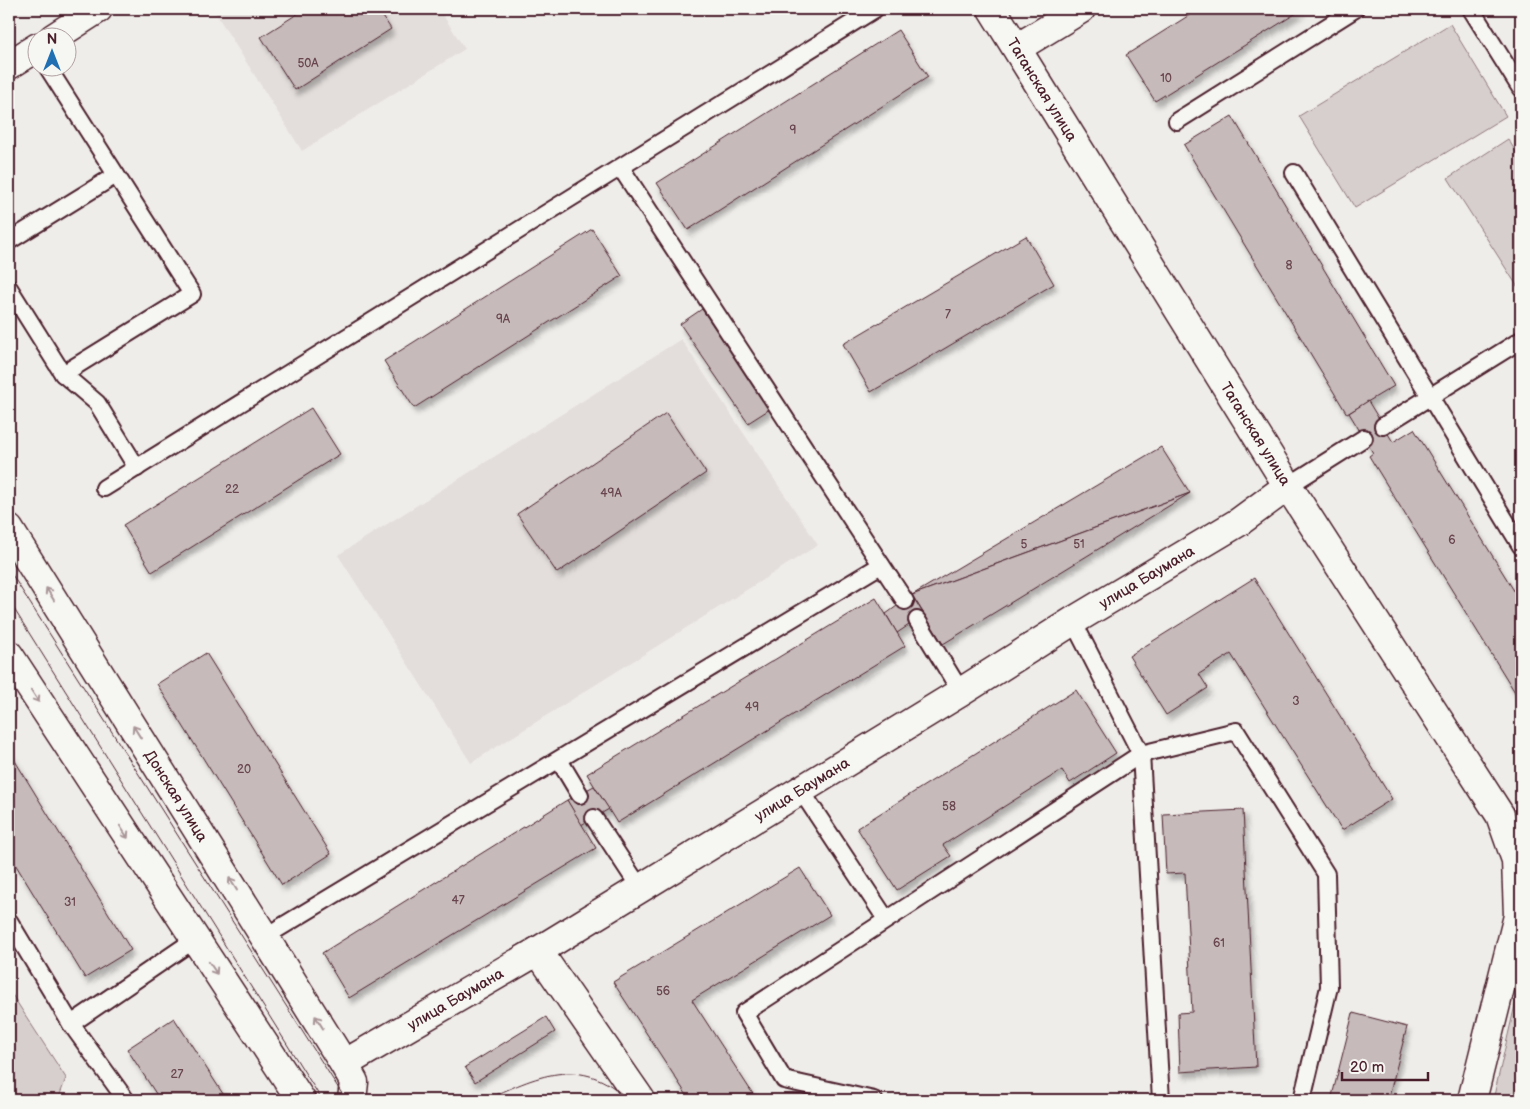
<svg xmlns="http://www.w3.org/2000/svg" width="1530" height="1109" viewBox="0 0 1530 1109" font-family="'Balsamiq Sans',sans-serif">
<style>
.built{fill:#e3dedc}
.green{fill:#d7cfce;stroke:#90777c}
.building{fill:#c6babb;stroke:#4a1f2b;filter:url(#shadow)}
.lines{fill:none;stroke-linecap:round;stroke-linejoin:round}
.lane-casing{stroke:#4a1f2b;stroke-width:20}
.street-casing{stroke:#4a1f2b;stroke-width:31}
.secondary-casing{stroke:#4a1f2b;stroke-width:31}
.lane{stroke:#f6f6f2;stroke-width:16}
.street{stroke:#f6f6f2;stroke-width:28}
.secondary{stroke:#f6f6f2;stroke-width:28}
.tram{stroke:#4a1f2b;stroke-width:1}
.oneway{stroke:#a99598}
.labels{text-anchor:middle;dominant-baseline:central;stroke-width:4.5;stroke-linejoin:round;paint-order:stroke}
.number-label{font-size:12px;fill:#69464f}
.street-label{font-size:15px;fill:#4a1f2b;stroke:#f6f6f2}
</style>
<defs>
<filter id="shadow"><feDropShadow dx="3" dy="5.5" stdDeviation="2.5" flood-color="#0004"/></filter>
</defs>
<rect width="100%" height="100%" fill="#efedea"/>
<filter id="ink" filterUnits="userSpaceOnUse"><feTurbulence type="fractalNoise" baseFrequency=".02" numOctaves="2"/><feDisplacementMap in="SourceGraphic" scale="10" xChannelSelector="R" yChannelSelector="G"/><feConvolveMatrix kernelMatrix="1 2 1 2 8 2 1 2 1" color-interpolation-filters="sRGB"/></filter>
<g filter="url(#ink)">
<g class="built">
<polygon points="213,9 439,9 465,49 302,151"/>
<polygon points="681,339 818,545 471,763 338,555"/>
</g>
<g class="green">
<polygon points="1450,24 1506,116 1355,208 1299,116"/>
<polygon points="1508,139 1521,160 1521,292 1448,178"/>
<polygon points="1521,979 1521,1100 1493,1100"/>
<polygon points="9,990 66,1078 58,1100 9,1100"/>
</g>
<g class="building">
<polygon points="305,9 378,9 391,29 295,90 261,37"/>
<polygon points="1199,9 1303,9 1155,101 1126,55"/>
<polygon points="898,30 928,77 688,230 657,183"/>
<polygon points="1232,116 1394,386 1347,414 1184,145"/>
<polygon points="592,229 622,276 414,408 384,361"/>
<polygon points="1026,236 1054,284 871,392 843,344"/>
<polygon points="702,309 770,409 748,423 680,324"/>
<polygon points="1368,401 1393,442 1414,429 1521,602 1521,702 1369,456 1373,453 1349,413"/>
<polygon points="311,408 340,454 152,572 123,525"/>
<polygon points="666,413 706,473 557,573 517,514"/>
<polygon points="1161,447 1190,493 912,595"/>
<polygon points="1190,493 943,644 912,595"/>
<polygon points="1254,578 1392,799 1342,830 1231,654 1199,674 1208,688 1166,715 1129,656"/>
<polygon points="912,595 924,615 897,633 886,614"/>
<polygon points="876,598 905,646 617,823 587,774"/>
<polygon points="206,653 331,854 282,885 157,684"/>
<polygon points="1076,690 1116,753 1070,783 1062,770 943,845 951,856 897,890 857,828"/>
<polygon points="9,751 131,950 85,978 9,854"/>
<polygon points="594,786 609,809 581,825 567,800"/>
<polygon points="567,800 596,848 349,998 322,953"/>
<polygon points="1243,810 1256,1067 1180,1072 1178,1013 1192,1012 1185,873 1166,874 1163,814"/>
<polygon points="800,868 830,915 692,1000 753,1094 782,1100 690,1100 613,982"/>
<polygon points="1353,1013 1407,1027 1388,1100 1331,1100"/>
<polygon points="546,1017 555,1032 475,1082 465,1067"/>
<polygon points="174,1018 227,1100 160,1100 127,1049"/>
</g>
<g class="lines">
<g class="lane-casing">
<g id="lane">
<polyline points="1471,9 1521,89"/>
<polyline points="48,68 192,294 63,374"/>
<polyline points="1177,121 1355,9"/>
<polyline points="621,168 905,601"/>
<polyline points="1294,173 1521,546"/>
<polyline points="9,241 116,175"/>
<polyline points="9,288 63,374 97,403 137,468"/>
<polyline points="1383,426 1521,340"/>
<polyline points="1288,486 1364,438"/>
<polyline points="104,488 875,9"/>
<polyline points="917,620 961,692"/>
<polyline points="1073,621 1141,754 1161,1100"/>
<polyline points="559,760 580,795"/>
<polyline points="800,789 886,919"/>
<polyline points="594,818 640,888"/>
<polyline points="9,921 71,1024 126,1100"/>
<polyline points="266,936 881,565"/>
<polyline points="71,1024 194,940"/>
<polyline points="874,1100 784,1080 744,1013 1141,754 1236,731 1326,874 1329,987 1302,1100"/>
</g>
</g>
<g class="street-casing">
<g id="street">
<polyline points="1017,48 1081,9"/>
<path id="s1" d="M9,529l335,535 10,18 -2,18"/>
<polyline points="9,655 301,1100"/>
<polyline points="538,951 641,1100"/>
<path id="s2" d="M344,1064l194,-113 423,-259 112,-71 166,-99 49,-36"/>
</g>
</g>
<g class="secondary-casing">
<g id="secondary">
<path id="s3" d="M992,9l296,477 212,329 16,45 2,56 -46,184"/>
<polyline points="53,38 98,9"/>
<polyline points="9,65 38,47"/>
</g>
</g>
<use href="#lane" class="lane"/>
<use href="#street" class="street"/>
<use href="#secondary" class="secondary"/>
<g class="tram">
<polyline points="9,570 346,1100"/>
<polyline points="9,601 322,1100"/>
<path d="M485,1100c50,-23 97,-47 143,0"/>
</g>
</g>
<defs><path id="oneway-shaft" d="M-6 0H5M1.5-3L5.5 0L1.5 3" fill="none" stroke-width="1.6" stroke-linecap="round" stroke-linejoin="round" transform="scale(1.25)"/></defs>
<g class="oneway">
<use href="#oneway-shaft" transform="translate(50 594) rotate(-122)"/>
<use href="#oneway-shaft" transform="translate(35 696) rotate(57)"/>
<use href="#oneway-shaft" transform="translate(137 732) rotate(-122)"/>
<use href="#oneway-shaft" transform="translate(124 832) rotate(57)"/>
<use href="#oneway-shaft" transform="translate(233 884) rotate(-122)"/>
<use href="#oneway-shaft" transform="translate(213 968) rotate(56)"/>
<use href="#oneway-shaft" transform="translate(319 1022) rotate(-122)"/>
</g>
</g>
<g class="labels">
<g class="number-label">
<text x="308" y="63">50А</text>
<text x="1166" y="78">10</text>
<text x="793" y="130">9</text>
<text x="1289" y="265">8</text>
<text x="948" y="314">7</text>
<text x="503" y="319">9А</text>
<text x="232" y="489">22</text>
<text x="611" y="493">49А</text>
<text x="1452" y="540">6</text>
<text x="1024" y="544">5</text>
<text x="1079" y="544">51</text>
<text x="1296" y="701">3</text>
<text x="752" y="707">49</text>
<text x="244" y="769">20</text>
<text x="949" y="806">58</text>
<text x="458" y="900">47</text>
<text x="70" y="902">31</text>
<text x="1219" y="943">61</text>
<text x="663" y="991">56</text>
<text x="177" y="1074">27</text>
</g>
<g class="street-label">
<text stroke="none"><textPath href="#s3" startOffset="95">Таганская улица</textPath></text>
<text stroke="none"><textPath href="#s3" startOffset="500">Таганская улица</textPath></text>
<text stroke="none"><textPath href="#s2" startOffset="939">улица Баумана</textPath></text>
<text stroke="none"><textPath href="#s2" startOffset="534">улица Баумана</textPath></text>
<text stroke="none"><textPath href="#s1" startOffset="315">Донская улица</textPath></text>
<text stroke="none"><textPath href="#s2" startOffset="129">улица Баумана</textPath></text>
</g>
</g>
<rect width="1530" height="1109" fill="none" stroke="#f6f6f2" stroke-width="30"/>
<rect x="15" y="15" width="1500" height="1079" fill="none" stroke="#4a1f2b" stroke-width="2" filter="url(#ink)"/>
<g transform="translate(52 52)"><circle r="24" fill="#f6f6f2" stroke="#b1a0a2"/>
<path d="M0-4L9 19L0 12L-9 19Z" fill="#1f6fb2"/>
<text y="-8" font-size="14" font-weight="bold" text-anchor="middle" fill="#4a1f2b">N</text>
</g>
<path d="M1342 1072v8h86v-8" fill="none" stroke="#4a1f2b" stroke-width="2.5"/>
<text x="1350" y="1072" font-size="15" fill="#4a1f2b" stroke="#f6f6f2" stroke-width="4" paint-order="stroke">20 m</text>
</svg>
